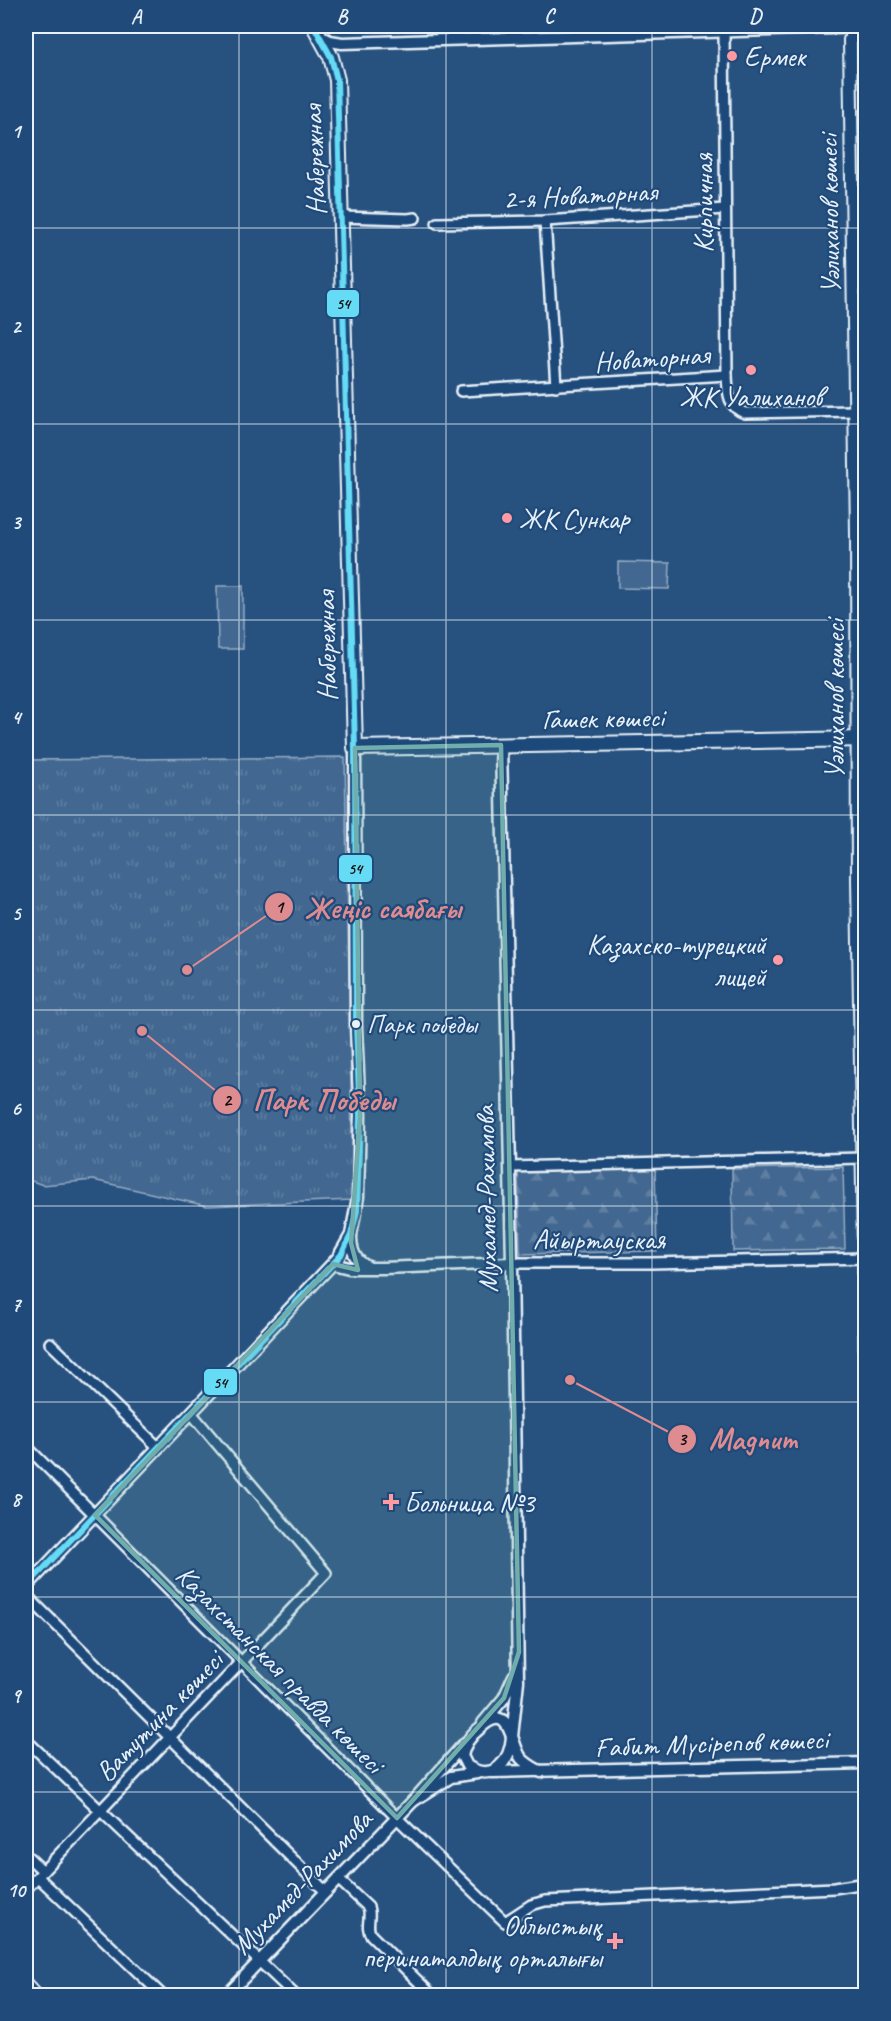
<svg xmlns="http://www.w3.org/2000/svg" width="891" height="2021" viewBox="0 0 891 2021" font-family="Caveat,sans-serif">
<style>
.grass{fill:#436891;stroke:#96acc4;stroke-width:1.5}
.forest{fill:url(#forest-firs);stroke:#96acc4;stroke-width:1.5}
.park{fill:url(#park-tufts);stroke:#96acc4;stroke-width:1.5}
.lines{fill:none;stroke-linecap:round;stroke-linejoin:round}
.minor-casing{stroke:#e8f1f8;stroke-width:14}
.tertiary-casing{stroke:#e8f1f8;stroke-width:15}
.secondary-casing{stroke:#e8f1f8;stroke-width:16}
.primary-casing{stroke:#e8f1f8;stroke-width:18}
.minor{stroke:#1f4a7a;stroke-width:9}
.tertiary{stroke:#1f4a7a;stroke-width:10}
.secondary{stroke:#1f4a7a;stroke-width:12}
.primary{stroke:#1f4a7a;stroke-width:14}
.bus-1-casing{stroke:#1f4a7a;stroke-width:10}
.bus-1{stroke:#66dbf5;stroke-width:6}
.marked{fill:#71adac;fill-opacity:0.2;stroke:#71adac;stroke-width:4.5;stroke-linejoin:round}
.grid{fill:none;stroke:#e8f1f8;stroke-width:1.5;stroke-opacity:0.55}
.poi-dot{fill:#ff9aa2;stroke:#1f4a7a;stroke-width:2}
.bus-dot{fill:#e8f1f8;stroke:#1f4a7a;stroke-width:2}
.labels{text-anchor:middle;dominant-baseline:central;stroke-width:4.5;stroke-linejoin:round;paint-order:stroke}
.bus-label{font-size:26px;fill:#e8f1f8;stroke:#1f4a7a;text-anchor:start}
.poi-label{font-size:28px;fill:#e8f1f8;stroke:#1f4a7a;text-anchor:start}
.street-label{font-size:28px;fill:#e8f1f8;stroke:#1f4a7a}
.leader{fill:none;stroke:#df8c90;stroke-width:2}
.callout-dot{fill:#df8c90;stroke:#1f4a7a;stroke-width:2}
.mark-label{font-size:18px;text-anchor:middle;font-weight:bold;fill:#111}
.callout-label{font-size:30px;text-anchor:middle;font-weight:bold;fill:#df8c90;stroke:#1f4a7a;stroke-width:4.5;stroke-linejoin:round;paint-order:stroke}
.line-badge{stroke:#1f4a7a;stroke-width:2}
.pale-badge-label{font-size:16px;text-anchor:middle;font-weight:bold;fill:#111}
.neatline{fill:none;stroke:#e8f1f8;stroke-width:2}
.grid-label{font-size:20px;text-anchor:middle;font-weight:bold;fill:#e8f1f8}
</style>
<defs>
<pattern id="forest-firs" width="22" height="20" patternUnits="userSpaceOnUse" patternTransform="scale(1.5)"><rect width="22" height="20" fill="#436891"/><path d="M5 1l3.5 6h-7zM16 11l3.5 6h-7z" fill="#5e7ea1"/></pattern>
<pattern id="park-tufts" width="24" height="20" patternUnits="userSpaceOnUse" patternTransform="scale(1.5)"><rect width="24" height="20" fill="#436891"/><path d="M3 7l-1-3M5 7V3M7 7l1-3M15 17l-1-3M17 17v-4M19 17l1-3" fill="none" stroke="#5e7ea1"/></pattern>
</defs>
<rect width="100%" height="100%" fill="#27517f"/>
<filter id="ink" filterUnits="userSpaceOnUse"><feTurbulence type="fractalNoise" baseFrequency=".0167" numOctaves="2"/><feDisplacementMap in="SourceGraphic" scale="12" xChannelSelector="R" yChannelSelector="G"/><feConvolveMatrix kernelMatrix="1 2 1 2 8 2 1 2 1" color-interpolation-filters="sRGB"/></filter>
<g filter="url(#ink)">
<g class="grass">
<polygon points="865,46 866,68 865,390 860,389 856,47"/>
<polygon points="860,406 866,406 865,726"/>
<polygon points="618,562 670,563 669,589 618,588"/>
<polygon points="217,586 243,586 243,649 218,649"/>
<polygon points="862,751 866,751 865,1016"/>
</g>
<g class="forest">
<polygon points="843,1167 845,1249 733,1251 732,1169"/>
<polygon points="655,1168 657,1251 520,1254 518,1172"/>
</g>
<polygon class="park" points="345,757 353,1200 207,1206 93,1180 43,1185 26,1179 26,760"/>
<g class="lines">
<g class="minor-casing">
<g id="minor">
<path d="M724,31l3,344c1,16 0,32 18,38l110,-2"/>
<polyline points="341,217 408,219 415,218"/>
<polyline points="545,221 556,386"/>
<polyline points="437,223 545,221 725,209"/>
<polyline points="461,391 727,375"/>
<polyline points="510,1167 862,1158"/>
<polyline points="512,1263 651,1263 866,1258"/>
<polyline points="50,1343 159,1448"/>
<polyline points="26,1446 397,1818 505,1922 531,1905 545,1901 834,1888 866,1883"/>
<polyline points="26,1595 326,1892"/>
<polyline points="26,1740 296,1996"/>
<polyline points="26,1855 43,1871"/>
<polyline points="38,1877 163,1996"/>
<path d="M338,1879l30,28c4,10 -3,19 3,28l62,61"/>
<polyline points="26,1889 326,1573 192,1414"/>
<polyline points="26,1983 38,1996"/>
</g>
</g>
<g class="tertiary-casing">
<g id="tertiary">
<polyline points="320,36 330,41 342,43 866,27"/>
<path d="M501,745l11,518 6,418 -6,56c-2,25 -19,46 -45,29l-5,-10c2,-12 9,-21 18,-28 31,-28 30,15 41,30 5,6 13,10 20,14"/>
<path d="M351,1236c0,15 4,25 17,31"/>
<polyline points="333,1264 349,1268 383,1268 512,1263"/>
<polyline points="26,1587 337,1259 351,1235 358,1197 360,1116 356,1026 355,748"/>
<polyline points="483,1723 504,1698 514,1676"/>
<polyline points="492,1772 866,1763"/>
<polyline points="413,1801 451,1777 477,1773"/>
<polyline points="226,1996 413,1801 463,1745"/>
</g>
</g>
<g class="secondary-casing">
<polyline id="secondary" points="855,26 850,40 857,535 858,881 866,1374"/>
</g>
<g class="primary-casing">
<polyline id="primary" points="314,26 331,57 337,80 355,748 866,739"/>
</g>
<use href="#minor" class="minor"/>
<use href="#tertiary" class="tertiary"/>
<use href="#secondary" class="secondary"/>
<use href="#primary" class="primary"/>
<g class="bus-1-casing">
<polyline id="bus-1" points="26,1587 341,1255 351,1235 357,1211 360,1116 356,1026 355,748 337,80 331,57 314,26"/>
</g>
<use href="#bus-1" class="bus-1"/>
</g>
</g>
<path class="marked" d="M501,745l18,907 -15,46 -107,120 -302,-303 238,-251 25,6 -7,-27 9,-127 -5,-368z"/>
<path class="grid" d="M239,26v1970M446,26v1970M652,26v1970M26,228h840M26,424h840M26,620h840M26,815h840M26,1010h840M26,1206h840M26,1402h840M26,1597h840M26,1792h840"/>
<g class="poi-dot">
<circle cx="732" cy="56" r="6"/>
<circle cx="751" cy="370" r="6"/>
<circle cx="507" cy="518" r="6"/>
<circle cx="778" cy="960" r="6"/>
<path d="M388 1493h6v6h6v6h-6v6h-6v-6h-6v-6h6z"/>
<path d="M612 1932h6v6h6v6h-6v6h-6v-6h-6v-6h6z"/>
</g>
<circle class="bus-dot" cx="356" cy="1024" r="5"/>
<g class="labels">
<g class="bus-label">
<text x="367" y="1024">Парк победы</text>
</g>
<g class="poi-label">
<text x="744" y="56">Ермек</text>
<text x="751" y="396" text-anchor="middle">ЖК Уалиханов</text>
<text x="519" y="518">ЖК Сункар</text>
<text x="766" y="944" text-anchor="end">Казахско-турецкий<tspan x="766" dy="32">лицей</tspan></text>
<text x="404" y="1502">Больница №3</text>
<text x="602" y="1925" text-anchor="end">Облыстық<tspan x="602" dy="32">перинаталдық орталығы</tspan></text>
</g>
<g class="street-label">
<text transform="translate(314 160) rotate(-92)">Набережная</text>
<text transform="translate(580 195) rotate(-3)">2-я Новаторная</text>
<text transform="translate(703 203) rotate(-90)">Кирпичная</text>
<text transform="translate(829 214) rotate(-91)">Уәлиханов көшесі</text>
<text transform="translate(652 358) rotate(-4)">Новаторная</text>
<text transform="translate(326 646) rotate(-91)">Набережная</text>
<text transform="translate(834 699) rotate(-90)">Уәлиханов көшесі</text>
<text transform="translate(603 718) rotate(-1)">Гашек көшесі</text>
<text transform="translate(486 1199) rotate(-91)">Мухамед-Рахимова</text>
<text x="599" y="1239">Айыртауская</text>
<text transform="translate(280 1669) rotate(45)">Казахстанская правда көшесі</text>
<text transform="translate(159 1716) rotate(-46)">Ватутина көшесі</text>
<text transform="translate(711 1743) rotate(-2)">Ғабит Мүсірепов көшесі</text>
<text transform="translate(302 1882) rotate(-46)">Мухамед-Рахимова</text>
</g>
</g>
<path class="leader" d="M187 970L279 907M142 1031L227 1100M570 1380L682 1439"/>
<g class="callout-dot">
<circle cx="187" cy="970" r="6"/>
<circle cx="142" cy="1031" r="6"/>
<circle cx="570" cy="1380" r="6"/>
<circle cx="279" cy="907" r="15"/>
<circle cx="227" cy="1100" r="15"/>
<circle cx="682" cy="1439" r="15"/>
</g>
<g class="mark-label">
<text x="279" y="913">1</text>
<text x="227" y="1106">2</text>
<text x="682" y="1445">3</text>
</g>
<g class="callout-label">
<text x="383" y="918">Жеңіс саябағы</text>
<text x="324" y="1110">Парк Победы</text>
<text x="753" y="1449">Magnum</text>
</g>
<g class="line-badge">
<rect x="326" y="289" width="34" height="29" rx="6" fill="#66dbf5"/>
<rect x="338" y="854" width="35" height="29" rx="6" fill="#66dbf5"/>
<rect x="203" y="1368" width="35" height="28" rx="6" fill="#66dbf5"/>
</g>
<g class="pale-badge-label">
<text x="343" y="309">54</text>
<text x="355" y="874">54</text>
<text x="220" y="1388">54</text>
</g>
<rect width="891" height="2021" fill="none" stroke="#1f4a7a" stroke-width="66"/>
<rect x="33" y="33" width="825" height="1955" class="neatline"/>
<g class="grid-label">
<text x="136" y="23">A</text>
<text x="342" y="23">B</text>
<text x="549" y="23">C</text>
<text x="755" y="23">D</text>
<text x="16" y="138">1</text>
<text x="16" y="333">2</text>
<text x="16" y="529">3</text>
<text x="16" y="724">4</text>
<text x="16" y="920">5</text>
<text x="16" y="1115">6</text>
<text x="16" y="1311">7</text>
<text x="16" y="1506">8</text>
<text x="16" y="1702">9</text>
<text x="16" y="1897">10</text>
</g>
</svg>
